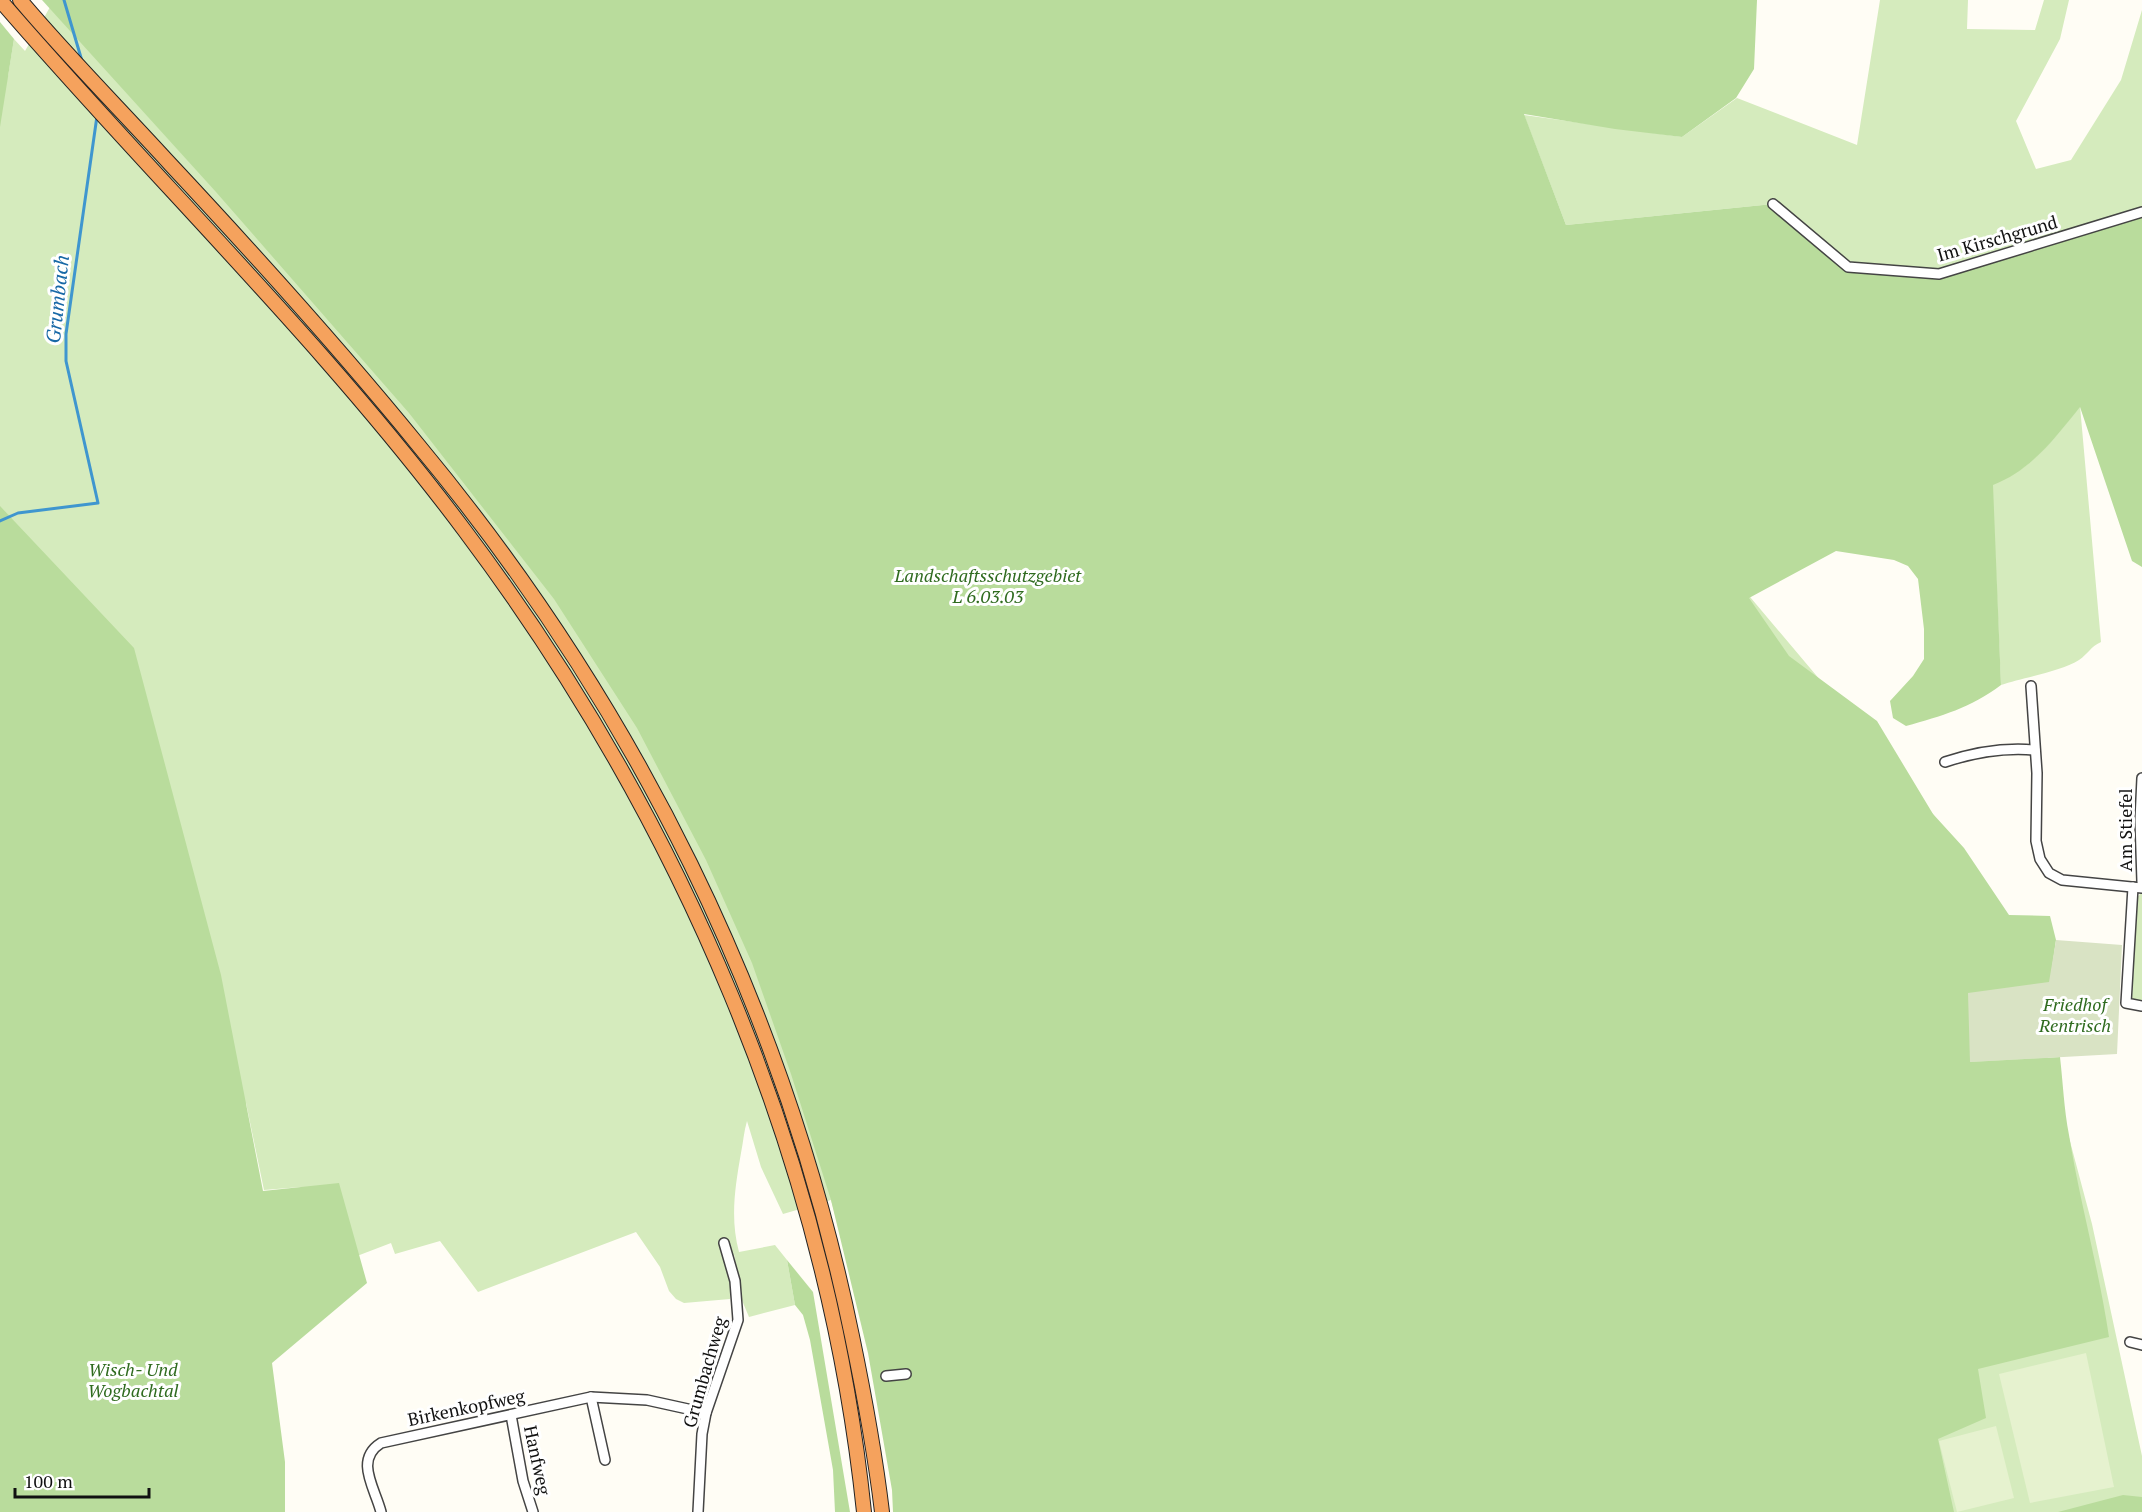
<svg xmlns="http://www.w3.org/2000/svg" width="2142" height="1512" viewBox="0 0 2142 1512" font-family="'PT Serif',serif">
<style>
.green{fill:#d5ebbd}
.forest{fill:#b9dc9c}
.cemetery{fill:#d9e3c4}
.pitch{fill:#e6f2cf}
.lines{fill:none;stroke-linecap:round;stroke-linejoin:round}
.stream{stroke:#3f96cf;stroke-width:3}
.minor-casing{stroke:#444;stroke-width:12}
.highway-casing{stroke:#222;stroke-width:16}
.minor{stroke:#fff;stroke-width:9}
.highway{stroke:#f5a25d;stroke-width:14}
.labels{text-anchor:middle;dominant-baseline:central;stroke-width:6;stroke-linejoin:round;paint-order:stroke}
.street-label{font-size:18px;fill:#111;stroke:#fff}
.park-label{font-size:18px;font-style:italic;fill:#2f6b1f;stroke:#fff}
.water-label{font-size:20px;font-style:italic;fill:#1768a6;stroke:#fff}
</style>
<rect width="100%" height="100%" fill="#fffdf5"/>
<g class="green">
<path d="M54,0l1552,426 327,388 84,128 75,282 50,232v56h-1244l-17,-125 -50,-187 -48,14 -22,-47 -14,-46c-3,10 -4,22 -6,32 -6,34 -11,66 -2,99l36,-7 12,15 8,45 -46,12 -8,-19 -7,-44 -4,45 -46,4 -8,-4 -7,-8 -9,-24 -24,-35 -158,60 -38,-51 -45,13 -4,-11 -68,26 -22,-82 -37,3 -18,-87 -246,409v-1452l8,16 6,-37 11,12z"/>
<polygon points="1880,0 1968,0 1967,29 2035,30 2044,0 2069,0 2060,39 2016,121 2036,169 2071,160 2121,80 2142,10 2142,214 1940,275 1848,268 1773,204 1566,225 1524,115 1682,137 1737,98 1857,145"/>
<path d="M2080,406l21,236c-11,5 -13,12 -22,18 -17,11 -57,18 -78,25l-9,-201c40,-14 63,-46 88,-78z"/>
<polygon points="2140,894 2142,894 2142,1002 2135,1002 2132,999 2137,898"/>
</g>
<g class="forest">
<path d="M42,0h1715l-3,69 -18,29 -54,39 -67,-8 -91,-15 42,111 207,-21 75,64 92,7 202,-61v353l-10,-6 -52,-154c-25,31 -48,63 -87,78l8,200c-31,23 -59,31 -95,41l-13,-8 -3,-17 23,-25 11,-17v-30l-6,-50 -10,-13 -14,-6 -58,-9 -87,47 40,58 88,65 56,93 31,34 45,67 41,1 6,24 -6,42 -80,80 90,-5c3,26 4,52 9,78 11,68 30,134 40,202l-131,32 8,49 -48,21 16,73h-1061l-1,-22 -24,-137 -37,-153 -40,-126 -39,-111 -46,-103 -69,-132 -83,-129 -145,-186 -193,-221z"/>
<polygon points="0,22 14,39 0,127"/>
<polygon points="0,506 134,648 221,975 263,1191 339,1183 367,1283 272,1363 285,1462 285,1512 0,1512"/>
<polygon points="787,1260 813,1292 850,1512 835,1512 833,1470 810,1340 803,1315 795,1305"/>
<polygon points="2123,1495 2142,1497 2142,1512 2058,1512"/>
</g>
<polygon class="cemetery" points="2056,940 2122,945 2117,1054 1970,1062 1968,993 2049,982"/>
<g class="pitch">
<polygon points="2086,1353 2114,1487 2030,1503 1999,1374"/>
<polygon points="1996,1426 2014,1498 1957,1512 1939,1441"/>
</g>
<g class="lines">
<g class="stream">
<polyline points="64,0 82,61"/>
<polyline points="0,521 18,513 98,503 66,361 66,334 97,116"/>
</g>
<g class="minor-casing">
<g id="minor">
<polyline points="1773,204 1848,267 1939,274 2142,212"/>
<polyline points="2031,686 2037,773 2036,841 2040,859 2049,873 2062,880 2142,888"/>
<path d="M1945,762c30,-10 58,-15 90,-12"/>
<polyline points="2142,778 2140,820 2142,882"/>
<polyline points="2133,887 2126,1003 2142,1006"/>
<polyline points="2130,1342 2142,1345"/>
<polyline points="886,1376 906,1374"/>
<polyline points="591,1397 605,1460"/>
<polyline points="511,1415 523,1481 533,1512"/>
<path d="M381,1512c-6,-24 -27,-52 0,-69l210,-46 56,3 59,13"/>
<polyline points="698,1512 702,1434 706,1413 738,1320 735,1281 724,1243"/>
</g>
</g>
<g class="highway-casing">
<g id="highway">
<path d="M0,0c153,178 324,342 465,531 214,285 362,624 399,981"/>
<path d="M20,0c48,57 101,110 151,165 85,91 169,184 248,281 215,259 365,559 433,890 12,58 23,117 30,176"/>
</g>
</g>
<use href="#minor" class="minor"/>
<use href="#highway" class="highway"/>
</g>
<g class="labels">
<g class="street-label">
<text transform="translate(1997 238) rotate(-16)">Im Kirschgrund</text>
<text transform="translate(2125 830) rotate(-90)">Am Stiefel</text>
<text transform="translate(704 1372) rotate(-74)">Grumbachweg</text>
<text transform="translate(466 1407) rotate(-12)">Birkenkopfweg</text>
<text transform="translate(538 1460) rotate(78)">Hanfweg</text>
</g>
<g class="park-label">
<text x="988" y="575">Landschaftsschutzgebiet<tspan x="988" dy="21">L 6.03.03</tspan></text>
<text x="2075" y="1004">Friedhof<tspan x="2075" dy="21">Rentrisch</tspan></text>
<text x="133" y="1369">Wisch- Und<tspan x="133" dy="21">Wogbachtal</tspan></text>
</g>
<g class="water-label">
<text transform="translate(57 299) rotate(-84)">Grumbach</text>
</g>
</g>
<path d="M15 1488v9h134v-9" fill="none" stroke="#111111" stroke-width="3"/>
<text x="24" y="1488" font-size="18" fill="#111111" stroke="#ffffff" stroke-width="4.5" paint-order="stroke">100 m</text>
</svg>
